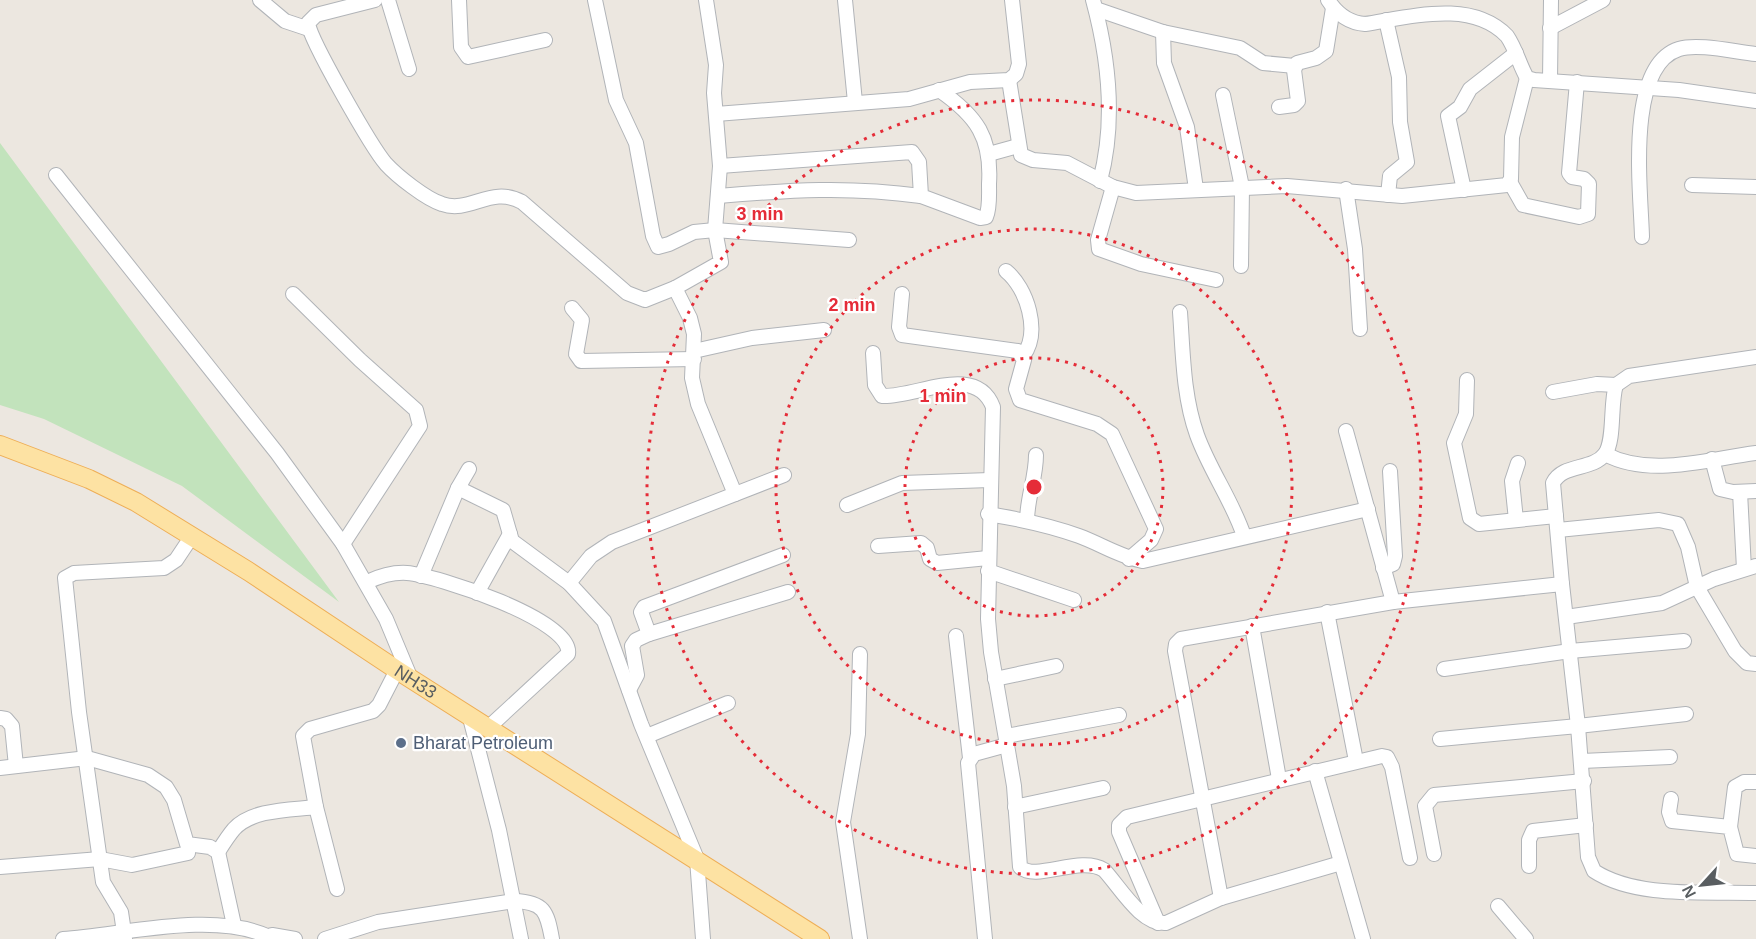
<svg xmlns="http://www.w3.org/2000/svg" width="1756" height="939" viewBox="0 0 1756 939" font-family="Arial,sans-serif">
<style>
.green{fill:#c2e3bc}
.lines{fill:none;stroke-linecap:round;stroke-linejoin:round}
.minor-casing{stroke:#b1b4b8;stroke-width:16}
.major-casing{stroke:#eeae56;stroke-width:20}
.minor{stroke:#fff;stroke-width:14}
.major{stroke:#fde2a3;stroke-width:18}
.ring{fill:none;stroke:#e52c38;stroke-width:3;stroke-dasharray:3 6}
.service-dot{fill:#5c6f8a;stroke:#fff;stroke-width:2}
.labels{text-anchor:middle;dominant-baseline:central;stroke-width:4.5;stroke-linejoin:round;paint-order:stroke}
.street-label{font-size:18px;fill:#595e61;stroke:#fff}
.service-label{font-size:18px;fill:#4e5e75;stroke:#fff;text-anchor:start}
.centre{fill:#e52c38;stroke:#fff;stroke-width:3}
.ring-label{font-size:18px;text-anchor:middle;font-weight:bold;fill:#e52c38;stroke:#fff;stroke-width:4.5;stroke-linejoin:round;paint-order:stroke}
</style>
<rect width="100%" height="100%" fill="#ece7e0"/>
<polygon class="green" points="0,143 339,602 182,486 44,419 0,405"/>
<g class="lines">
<g class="minor-casing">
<g id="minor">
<polyline points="260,0 285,21 309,29"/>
<path d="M375,0l-59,15 -8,8c2,17 64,125 78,141 11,12 40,35 56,40 28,10 49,-19 80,-2l105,91 18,7 30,-12 46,-26 -6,-32 5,-64 -6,-73 2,-28 -10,-65"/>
<polyline points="388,0 409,69"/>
<polyline points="459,0 461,47 468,57 545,40"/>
<polyline points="595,0 616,100 636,143 653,236 658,247 669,244 694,232 715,230 849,240"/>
<polyline points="845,0 855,102"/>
<path d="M1093,0c16,59 23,121 7,181"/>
<path d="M1328,0c9,14 21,23 37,24 50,-8 107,-24 142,12 9,13 12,28 20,42l7,2 145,10 77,11"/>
<polyline points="1096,9 1163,32 1240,48 1263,63 1295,66"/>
<polyline points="1386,20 1399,77 1400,122 1407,162 1390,176 1388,195"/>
<polyline points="1550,28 1603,0"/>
<polyline points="1163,32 1164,63 1187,127 1196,189"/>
<polyline points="1009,80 1021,155 1033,160 1067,163 1113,187 1136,193 1287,186 1402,196 1507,185 1511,179 1512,137 1527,78"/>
<polyline points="1550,80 1551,0"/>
<polyline points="1223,95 1242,187 1241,266"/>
<polyline points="1279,107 1294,105 1298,101 1294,70 1297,63 1316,58 1326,51 1333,8"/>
<polyline points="716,114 909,99 970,82 1009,80 1016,74 1019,64 1012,0"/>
<polyline points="989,154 1018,146"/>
<path d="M720,166l192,-14 7,10 2,34 59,22 6,-1c4,-9 3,-22 3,-33 3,-46 -12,-68 -50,-94"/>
<polyline points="56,175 277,453 343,544 386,619 411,679"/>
<polyline points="1510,182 1523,205 1579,217 1588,214 1589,184 1584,179 1572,177 1569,173 1577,82"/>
<polyline points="1692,185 1756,187"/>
<polyline points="1113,187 1098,240 1099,249 1141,264 1216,280"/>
<polyline points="1346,189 1355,249 1360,329"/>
<polyline points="1464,190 1448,116 1460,107 1470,89 1516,53"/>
<path d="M718,196c73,-6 130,-10 203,0"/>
<path d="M1642,237c-1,-44 -17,-171 37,-188 19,-6 56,3 77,5"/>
<path d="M1006,271c21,17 35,61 17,85"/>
<polyline points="675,288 690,318 694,334 692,378 698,404 735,494"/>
<polyline points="293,294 360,360 416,410 420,426 343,544"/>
<polyline points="902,294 899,327 902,335 1018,351 1024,360 1016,389 1020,400 1097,424 1112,434 1156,529 1151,540 1129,559"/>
<polyline points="572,308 582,320 576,354 581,361 694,359"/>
<path d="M1180,312c3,41 3,84 17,123 13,36 35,65 47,101"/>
<polyline points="694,351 752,338 824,330"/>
<path d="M873,353l2,32 7,11c34,2 94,-34 111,11l-5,212 3,33 16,93 -33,9 -6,9 17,176"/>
<polyline points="1467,380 1466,414 1454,443 1470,518 1479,524 1556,516"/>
<polyline points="1553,392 1597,384 1616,385"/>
<polyline points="1346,431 1393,602"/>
<path d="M1605,454c45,24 103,5 151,-1"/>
<polyline points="1712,459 1720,489 1733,492 1756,491"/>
<polyline points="458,488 503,510 512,541 569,583 604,621 641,724 697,859 703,939"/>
<polyline points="1740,492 1744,569"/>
<polyline points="847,505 902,483 990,480"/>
<path d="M988,514c31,5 61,11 91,22 22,8 41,21 64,25l225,-52"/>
<polyline points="1516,520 1512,481 1518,463"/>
<path d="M1027,521c0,-23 9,-43 9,-66"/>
<polyline points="1558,530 1659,520 1678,524 1688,547 1697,587 1735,651 1747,663 1756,664"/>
<polyline points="878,546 921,543 927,548 930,559 937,563 988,558"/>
<polyline points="1383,568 1393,564 1395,556 1390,471"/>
<polyline points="988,571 1074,600"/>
<polyline points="421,576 458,488 469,469"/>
<path d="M367,582c13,-6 25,-10 40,-9 28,2 167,47 161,81l-79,73"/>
<polyline points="569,583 591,556 612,542 784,475"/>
<path d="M1562,584l-9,-101c10,-20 39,-12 52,-29 10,-14 5,-51 11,-69l13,-9 127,-19"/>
<polyline points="477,593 510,534"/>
<polyline points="1327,612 1356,761"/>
<polyline points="1566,617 1662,603 1714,579 1756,566"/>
<polyline points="1252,626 1279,779"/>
<polyline points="649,634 641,612 644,607 783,555"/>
<polyline points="956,636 970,758"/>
<polyline points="860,654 858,734 843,822 860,939"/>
<polyline points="1444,669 1570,651 1684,641"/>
<polyline points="995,679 1056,666"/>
<polyline points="629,690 637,675 632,646 636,640 649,634 788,592"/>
<polyline points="469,714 499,830 521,939"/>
<polyline points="0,718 6,719 12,726 16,766"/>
<polyline points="647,736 728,703"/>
<polyline points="1006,736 1119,715"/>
<path d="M1440,739l138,-13 10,131 6,14c43,28 113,20 162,22"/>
<path d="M1007,745l7,41 6,81c16,15 60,-12 84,3 16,17 37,55 62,53l55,-25 120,-35"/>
<polyline points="1582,761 1670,757"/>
<polyline points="0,768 87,758 148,775 166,787 174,800 187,844 210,847 218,852 234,925"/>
<polyline points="1315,771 1363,939"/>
<polyline points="1671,799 1669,812 1672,821 1730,827 1737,854 1756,856"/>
<polyline points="1015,807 1103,788"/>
<polyline points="1730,827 1735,787 1744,782 1756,782"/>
<path d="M218,852c5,-8 10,-16 16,-23 18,-20 57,-19 82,-22"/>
<polyline points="1434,854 1425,806 1434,795 1584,781"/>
<polyline points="1529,866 1529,840 1533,831 1586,825"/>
<polyline points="0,867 100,859 132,865 188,853"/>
<polyline points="337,889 316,807 303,736 310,729 373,711 379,705 397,670"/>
<polyline points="1221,898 1175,651 1176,644 1181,639 1393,602 1562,584 1578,726 1686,714"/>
<polyline points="1498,906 1526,939"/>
<polyline points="1158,923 1119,832 1119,825 1127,817 1382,756 1387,757 1392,767 1410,858"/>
<path d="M63,939c60,-4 148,-28 204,-3"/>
<polyline points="125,939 121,912 103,882 79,712 65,578 74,573 164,568 176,560 192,536"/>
<polyline points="262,939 272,935 295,939"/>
<path d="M325,939l53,-17 136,-21c30,1 33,10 38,38"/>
</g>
</g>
<g class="major-casing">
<g id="major">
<path id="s1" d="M0,445l89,34 47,23 112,69 149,99 423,269"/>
</g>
</g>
<use href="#minor" class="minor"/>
<use href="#major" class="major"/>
</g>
<g class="ring">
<circle cx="1034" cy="487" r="129"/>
<circle cx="1034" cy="487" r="258"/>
<circle cx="1034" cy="487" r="387"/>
</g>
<circle class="service-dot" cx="401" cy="743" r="6"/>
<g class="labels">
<g class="street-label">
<text stroke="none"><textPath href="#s1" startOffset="480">NH33</textPath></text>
</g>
<g class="service-label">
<text x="413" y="743">Bharat Petroleum</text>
</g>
</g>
<circle cx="1034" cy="487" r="9" class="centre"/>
<g class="ring-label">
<text x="760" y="220">3 min</text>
<text x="852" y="311">2 min</text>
<text x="943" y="402">1 min</text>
</g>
<g transform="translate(1702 885) rotate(243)" stroke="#ffffff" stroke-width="4.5" paint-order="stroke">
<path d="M0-4.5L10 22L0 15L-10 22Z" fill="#595e61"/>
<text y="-9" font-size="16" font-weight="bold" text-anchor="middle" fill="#595e61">N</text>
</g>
</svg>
